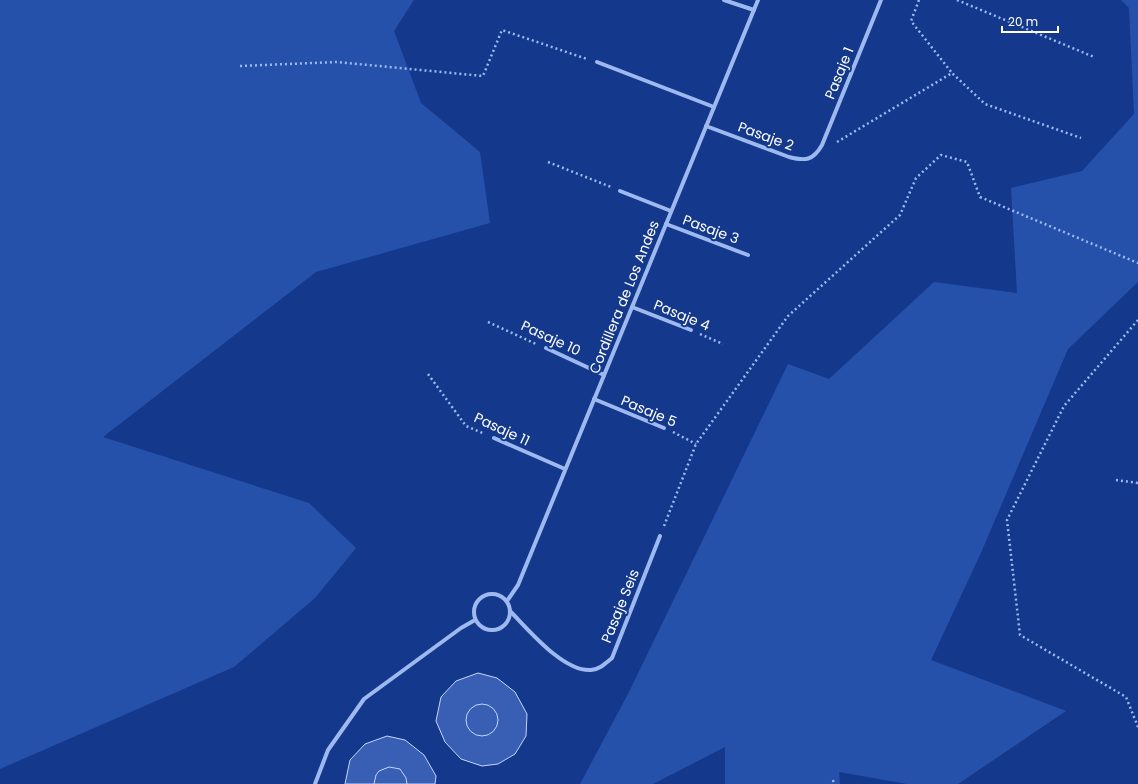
<svg xmlns="http://www.w3.org/2000/svg" width="1138" height="784" viewBox="0 0 1138 784" font-family="Poppins,sans-serif">
<style>
.green{fill:#2651ab}
.building{fill:#385fb4;stroke:#c4d6fc}
.lines{fill:none;stroke-linecap:round;stroke-linejoin:round}
.path{stroke:#9eb8f0;stroke-width:2.5;stroke-dasharray:2 3;stroke-linecap:butt}
.minor{stroke:#9eb8f0;stroke-width:4}
.labels{text-anchor:middle;dominant-baseline:central;stroke-width:4;stroke-linejoin:round;paint-order:stroke}
.street-label{font-size:14px;fill:#fff;stroke:#14398c}
</style>
<rect width="100%" height="100%" fill="#14398c"/>
<g class="green">
<polygon points="0,0 414,0 394,31 421,103 480,152 490,223 316,272 103,437 309,503 356,548 315,598 234,667 0,769"/>
<polygon points="1121,0 1138,0 1138,282 1068,349 980,555 931,660 1066,711 958,784 907,784 839,772 840,784 725,784 725,747 653,784 580,784 629,692 788,364 829,379 934,282 1017,293 1011,188 1082,171 1134,114 1129,8"/>
</g>
<g class="building">
<polygon points="478,673 497,678 515,692 527,714 526,736 515,754 498,764 482,766 461,759 445,742 436,721 441,697 456,681"/>
<circle cx="482" cy="720" r="16"/>
<polygon points="387,736 405,740 424,755 436,776 435,784 345,784 350,760 365,744"/>
<polygon points="389,767 400,769 406,778 407,784 374,784 376,775 379,771"/>
</g>
<g class="lines">
<g class="path">
<polyline points="919,0 911,21 952,73"/>
<polyline points="957,0 1094,57"/>
<polyline points="240,66 337,62 483,76 502,30 587,59"/>
<polyline points="837,142 952,73 985,104 1081,138"/>
<polyline points="548,162 611,187"/>
<polyline points="1138,320 1064,406 1007,520 1020,635 1126,697 1138,727"/>
<polyline points="488,322 536,344"/>
<polyline points="700,334 723,344"/>
<polyline points="428,374 466,426 485,434"/>
<polyline points="673,432 696,444"/>
<polyline points="1116,480 1138,483"/>
<polyline points="664,526 696,444 788,316 900,215 916,178 941,155 967,162 980,197 1138,263"/>
<polyline points="833,780 834,784"/>
</g>
<g class="minor">
<polyline points="724,0 754,10"/>
<polyline points="597,62 714,107"/>
<path d="M706,126l83,31c16,4 24,4 33,-12l59,-145"/>
<polyline points="620,191 671,211"/>
<polyline points="666,224 748,255"/>
<polyline points="632,307 691,330"/>
<polyline points="546,348 604,375"/>
<polyline points="594,399 664,428"/>
<polyline points="494,438 565,469"/>
<circle cx="492" cy="612" r="18"/>
<polyline points="507,601 518,585 758,0"/>
<path d="M510,611c18,18 53,61 81,59 9,-1 14,-6 21,-12l48,-122"/>
<polyline points="315,784 328,750 364,699 461,628 475,620"/>
</g>
</g>
<g class="labels">
<g class="street-label">
<text transform="translate(839 73) rotate(-68)">Pasaje 1</text>
<text transform="translate(766 136) rotate(20)">Pasaje 2</text>
<text transform="translate(711 229) rotate(20)">Pasaje 3</text>
<text transform="translate(624 297) rotate(-68)">Cordillera de Los Andes</text>
<text transform="translate(682 315) rotate(22)">Pasaje 4</text>
<text transform="translate(551 338) rotate(25)">Pasaje 10</text>
<text transform="translate(649 411) rotate(23)">Pasaje 5</text>
<text transform="translate(502 429) rotate(25)">Pasaje 11</text>
<text transform="translate(620 606) rotate(-68)">Pasaje Seis</text>
</g>
</g>
<path d="M1002 26v6h56v-6" fill="none" stroke="#ffffff" stroke-width="2"/>
<text x="1008" y="26" font-size="12" fill="#ffffff" stroke="#14398c" stroke-width="3" paint-order="stroke">20 m</text>
</svg>
